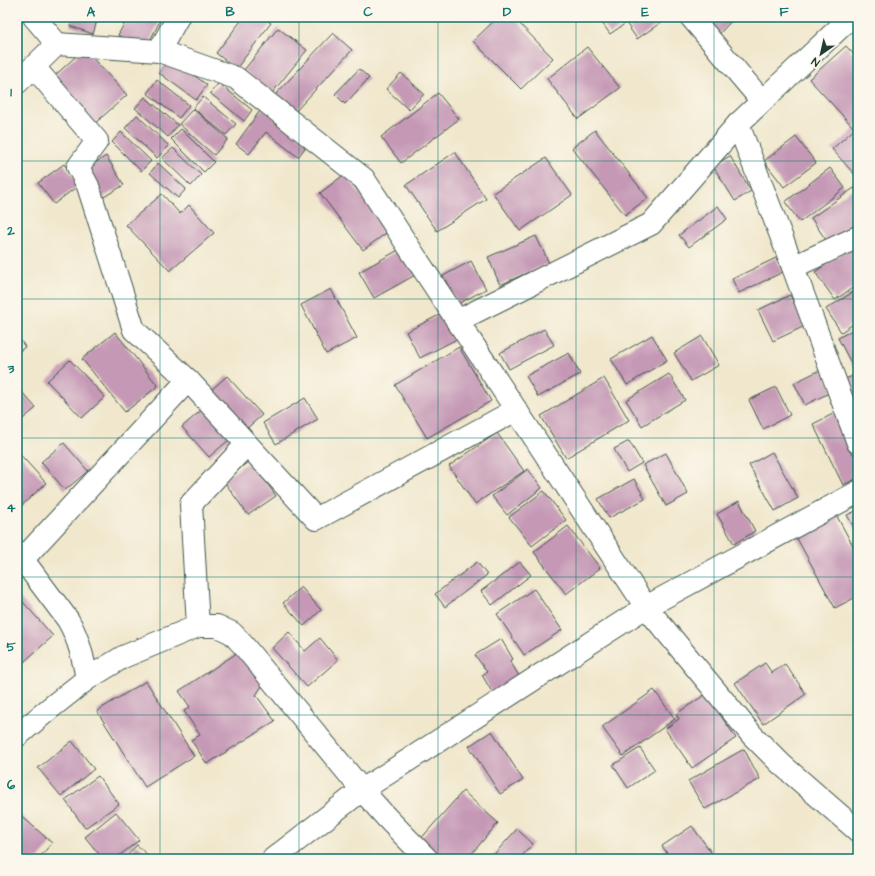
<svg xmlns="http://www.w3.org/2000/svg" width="875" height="876" viewBox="0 0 875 876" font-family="'Architects Daughter',sans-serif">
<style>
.building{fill:#c599b5}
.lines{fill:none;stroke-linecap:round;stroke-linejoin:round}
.minor-casing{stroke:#3e564b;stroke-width:24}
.tertiary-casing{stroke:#3e564b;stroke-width:24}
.minor{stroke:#fff;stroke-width:22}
.tertiary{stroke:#fff;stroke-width:22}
.grid{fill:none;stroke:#0f766e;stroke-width:1;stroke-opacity:0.55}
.neatline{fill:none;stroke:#0f766e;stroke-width:1.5}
.grid-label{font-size:13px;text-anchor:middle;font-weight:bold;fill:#0f766e}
</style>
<rect width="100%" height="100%" fill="#fbf7ec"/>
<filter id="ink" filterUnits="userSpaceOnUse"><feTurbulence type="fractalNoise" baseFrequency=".025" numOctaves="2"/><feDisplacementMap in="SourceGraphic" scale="8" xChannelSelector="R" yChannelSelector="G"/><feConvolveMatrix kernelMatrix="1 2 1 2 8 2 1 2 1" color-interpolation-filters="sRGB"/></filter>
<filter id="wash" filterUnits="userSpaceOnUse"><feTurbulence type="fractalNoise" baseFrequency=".012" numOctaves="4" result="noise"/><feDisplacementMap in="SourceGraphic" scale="16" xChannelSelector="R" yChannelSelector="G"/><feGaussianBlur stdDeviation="0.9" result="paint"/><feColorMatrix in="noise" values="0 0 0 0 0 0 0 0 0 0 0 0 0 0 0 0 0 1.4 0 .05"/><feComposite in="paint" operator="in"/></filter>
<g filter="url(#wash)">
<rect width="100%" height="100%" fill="#f0e7cc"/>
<g id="blocks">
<g class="building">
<polygon points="73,17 98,17 93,34 70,26"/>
<polygon points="128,17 153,17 160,21 145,50 118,35"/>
<polygon points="244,17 263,17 271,23 236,69 216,53"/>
<polygon points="498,17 513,17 553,58 521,89 473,41"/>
<polygon points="598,17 665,17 666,19 637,39 626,23 610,34"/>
<polygon points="702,17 735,17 719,34"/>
<polygon points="278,28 307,50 272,93 244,70"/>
<polygon points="333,33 352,50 294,113 275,95"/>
<polygon points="846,46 858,59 858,124 854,128 809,79"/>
<polygon points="587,47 620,88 578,119 547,79"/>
<polygon points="84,49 127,95 93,125 51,79"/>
<polygon points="170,58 207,85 196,100 159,73"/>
<polygon points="359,69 369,78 345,104 335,94"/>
<polygon points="401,73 424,94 409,110 386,89"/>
<polygon points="157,80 189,105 179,118 147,93"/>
<polygon points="219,83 252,110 244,121 210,93"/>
<polygon points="438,93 459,119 401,163 381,137"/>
<polygon points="145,97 178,125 168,137 135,108"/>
<polygon points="203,97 236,124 226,135 193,108"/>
<polygon points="262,108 308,144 298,157 266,132 249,154 236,144"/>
<polygon points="193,109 228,139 214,155 179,124"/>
<polygon points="137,115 169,146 157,158 125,128"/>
<polygon points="858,126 858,173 855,175 832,149"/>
<polygon points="181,129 214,162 204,172 171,139"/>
<polygon points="595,130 648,198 625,215 572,148"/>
<polygon points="121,132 151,161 141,171 112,142"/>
<polygon points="796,137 816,163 784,187 764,161"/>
<polygon points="173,148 201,175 191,186 162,158"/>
<polygon points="455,152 486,199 437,231 406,185"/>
<polygon points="106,156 124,185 102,198 84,170"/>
<polygon points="730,156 751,191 735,201 713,166"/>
<polygon points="546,158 572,195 520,231 493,193"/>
<polygon points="158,163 186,189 178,198 150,173"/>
<polygon points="64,164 79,185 54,204 38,183"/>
<polygon points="830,168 845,188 800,222 785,202"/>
<polygon points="345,174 389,231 363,250 320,193"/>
<polygon points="854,188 858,194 858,223 828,243 811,218"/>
<polygon points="162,194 180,214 189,205 214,233 170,271 126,225"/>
<polygon points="718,206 727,219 689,247 679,235"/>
<polygon points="536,236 549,263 500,285 488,257"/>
<polygon points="858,242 858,284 835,300 815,272"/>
<polygon points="402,248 417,274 374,298 359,272"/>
<polygon points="776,258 783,272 739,293 732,279"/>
<polygon points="471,261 486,289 458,304 443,276"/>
<polygon points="331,289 357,338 326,354 301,305"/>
<polygon points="858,289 858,321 841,332 826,309"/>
<polygon points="790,295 805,326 773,341 758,310"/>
<polygon points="443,313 457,339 420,358 406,332"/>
<polygon points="858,327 858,364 853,367 838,338"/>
<polygon points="544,329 554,345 509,369 500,353"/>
<polygon points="115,332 158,386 125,412 82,359"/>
<polygon points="17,335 25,347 17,353"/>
<polygon points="652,335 667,360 627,385 611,359"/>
<polygon points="702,336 719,365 691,381 674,353"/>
<polygon points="459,347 491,401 427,438 395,385"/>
<polygon points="569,353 580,374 538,397 526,376"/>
<polygon points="70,360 105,397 82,418 47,381"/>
<polygon points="822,369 833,391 805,405 794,383"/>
<polygon points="669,374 685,400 642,426 626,400"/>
<polygon points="858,374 858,408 845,379"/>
<polygon points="227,376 262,415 245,430 210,391"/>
<polygon points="604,378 629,420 566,458 541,416"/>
<polygon points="776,387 790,415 763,429 749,400"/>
<polygon points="21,391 36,408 17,424 17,395"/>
<polygon points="305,398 318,419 276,444 263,423"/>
<polygon points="204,408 231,438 209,457 182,427"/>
<polygon points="835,413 858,461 858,478 843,485 813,424"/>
<polygon points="497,433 524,471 475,504 449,466"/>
<polygon points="629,441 642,463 627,472 614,449"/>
<polygon points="64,443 88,471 65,490 41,462"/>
<polygon points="17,451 46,483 17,510"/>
<polygon points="772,452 798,498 775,511 749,465"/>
<polygon points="666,453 688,494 666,506 643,465"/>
<polygon points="251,460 276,496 248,515 223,480"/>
<polygon points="528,469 542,488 507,515 492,496"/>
<polygon points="634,479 645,499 609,518 598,499"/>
<polygon points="544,491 566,520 532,546 509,517"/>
<polygon points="739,501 755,531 734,544 717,514"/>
<polygon points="858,510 858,535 847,515"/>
<polygon points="834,511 858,555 858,596 835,608 794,533"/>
<polygon points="568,526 600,568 566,594 534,552"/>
<polygon points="477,562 487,575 445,607 435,594"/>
<polygon points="520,562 531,575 492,605 481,591"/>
<polygon points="301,587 321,610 304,626 283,603"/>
<polygon points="534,589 562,630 524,655 497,614"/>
<polygon points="17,595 53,636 17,668"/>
<polygon points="289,632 305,651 320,638 338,660 307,687 272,648"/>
<polygon points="501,639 513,659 510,661 522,681 495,697 482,675 487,672 475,655"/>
<polygon points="240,651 264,683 256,695 275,721 207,764 191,740 200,735 184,711 190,707 179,691"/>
<polygon points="765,663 772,673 785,664 806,694 763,724 735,683"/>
<polygon points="146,681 194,756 145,787 97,711"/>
<polygon points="654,690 675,719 623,756 602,727"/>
<polygon points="706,694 736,738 692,768 665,729 679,719 676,714"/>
<polygon points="492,731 523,780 500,794 469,746"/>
<polygon points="72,741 94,769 61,796 38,768"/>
<polygon points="640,748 655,770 628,788 613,765"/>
<polygon points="744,749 760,779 705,809 688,781"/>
<polygon points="98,776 119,804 85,828 65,800"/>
<polygon points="463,791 498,823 467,859 437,859 418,842"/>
<polygon points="17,812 52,843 38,859 17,859"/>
<polygon points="116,812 139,840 115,859 103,859 85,837"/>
<polygon points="692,826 716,859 671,859 662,846"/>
<polygon points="517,829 533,844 519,859 490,859"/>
<polygon points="137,845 152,859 124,859"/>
</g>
</g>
</g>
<g filter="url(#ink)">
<use href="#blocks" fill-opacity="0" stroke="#3e564b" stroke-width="1"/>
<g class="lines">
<g class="minor-casing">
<g id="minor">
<polyline points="34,17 57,44"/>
<polyline points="691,17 762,101"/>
<polyline points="159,51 178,17"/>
<polyline points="34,67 97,141 78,167 88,186 134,330 188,380"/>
<polyline points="17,83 57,44 159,51 236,78 364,179 646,607 752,735 781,764 858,831"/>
<polyline points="738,124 793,267 858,443"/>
<polyline points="793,267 858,237"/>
<polyline points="457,321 651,224 738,124 851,17"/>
<path d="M17,552l51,68c11,19 15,38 19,59"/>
<polyline points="23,559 188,380 316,519 516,410"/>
<polyline points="198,626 191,504 246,445"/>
<polyline points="273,859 362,790 646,607 858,492"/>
</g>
</g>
<g class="tertiary-casing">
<polyline id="tertiary" points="17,736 49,709 87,679 123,657 198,626 217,626 232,633 243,645 362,790 386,817 427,859"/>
</g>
<use href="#minor" class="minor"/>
<use href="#tertiary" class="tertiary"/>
</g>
</g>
<path class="grid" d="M160,17v842M299,17v842M438,17v842M576,17v842M714,17v842M17,161h841M17,299h841M17,438h841M17,577h841M17,715h841"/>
<rect width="875" height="876" fill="none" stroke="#fbf7ec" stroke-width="44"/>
<g transform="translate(821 54) rotate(214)" stroke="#fbf7ec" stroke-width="3" paint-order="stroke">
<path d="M0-3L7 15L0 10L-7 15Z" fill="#1f3d34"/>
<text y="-6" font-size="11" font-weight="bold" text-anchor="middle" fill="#1f3d34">N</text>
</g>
<rect x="22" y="22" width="831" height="832" class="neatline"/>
<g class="grid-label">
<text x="91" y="16">A</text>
<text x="230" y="16">B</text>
<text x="368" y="16">C</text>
<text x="507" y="16">D</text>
<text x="645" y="16">E</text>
<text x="784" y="16">F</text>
<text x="11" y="96">1</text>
<text x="11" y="235">2</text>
<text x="11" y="373">3</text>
<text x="11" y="512">4</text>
<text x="11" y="651">5</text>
<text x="11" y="789">6</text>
</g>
</svg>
